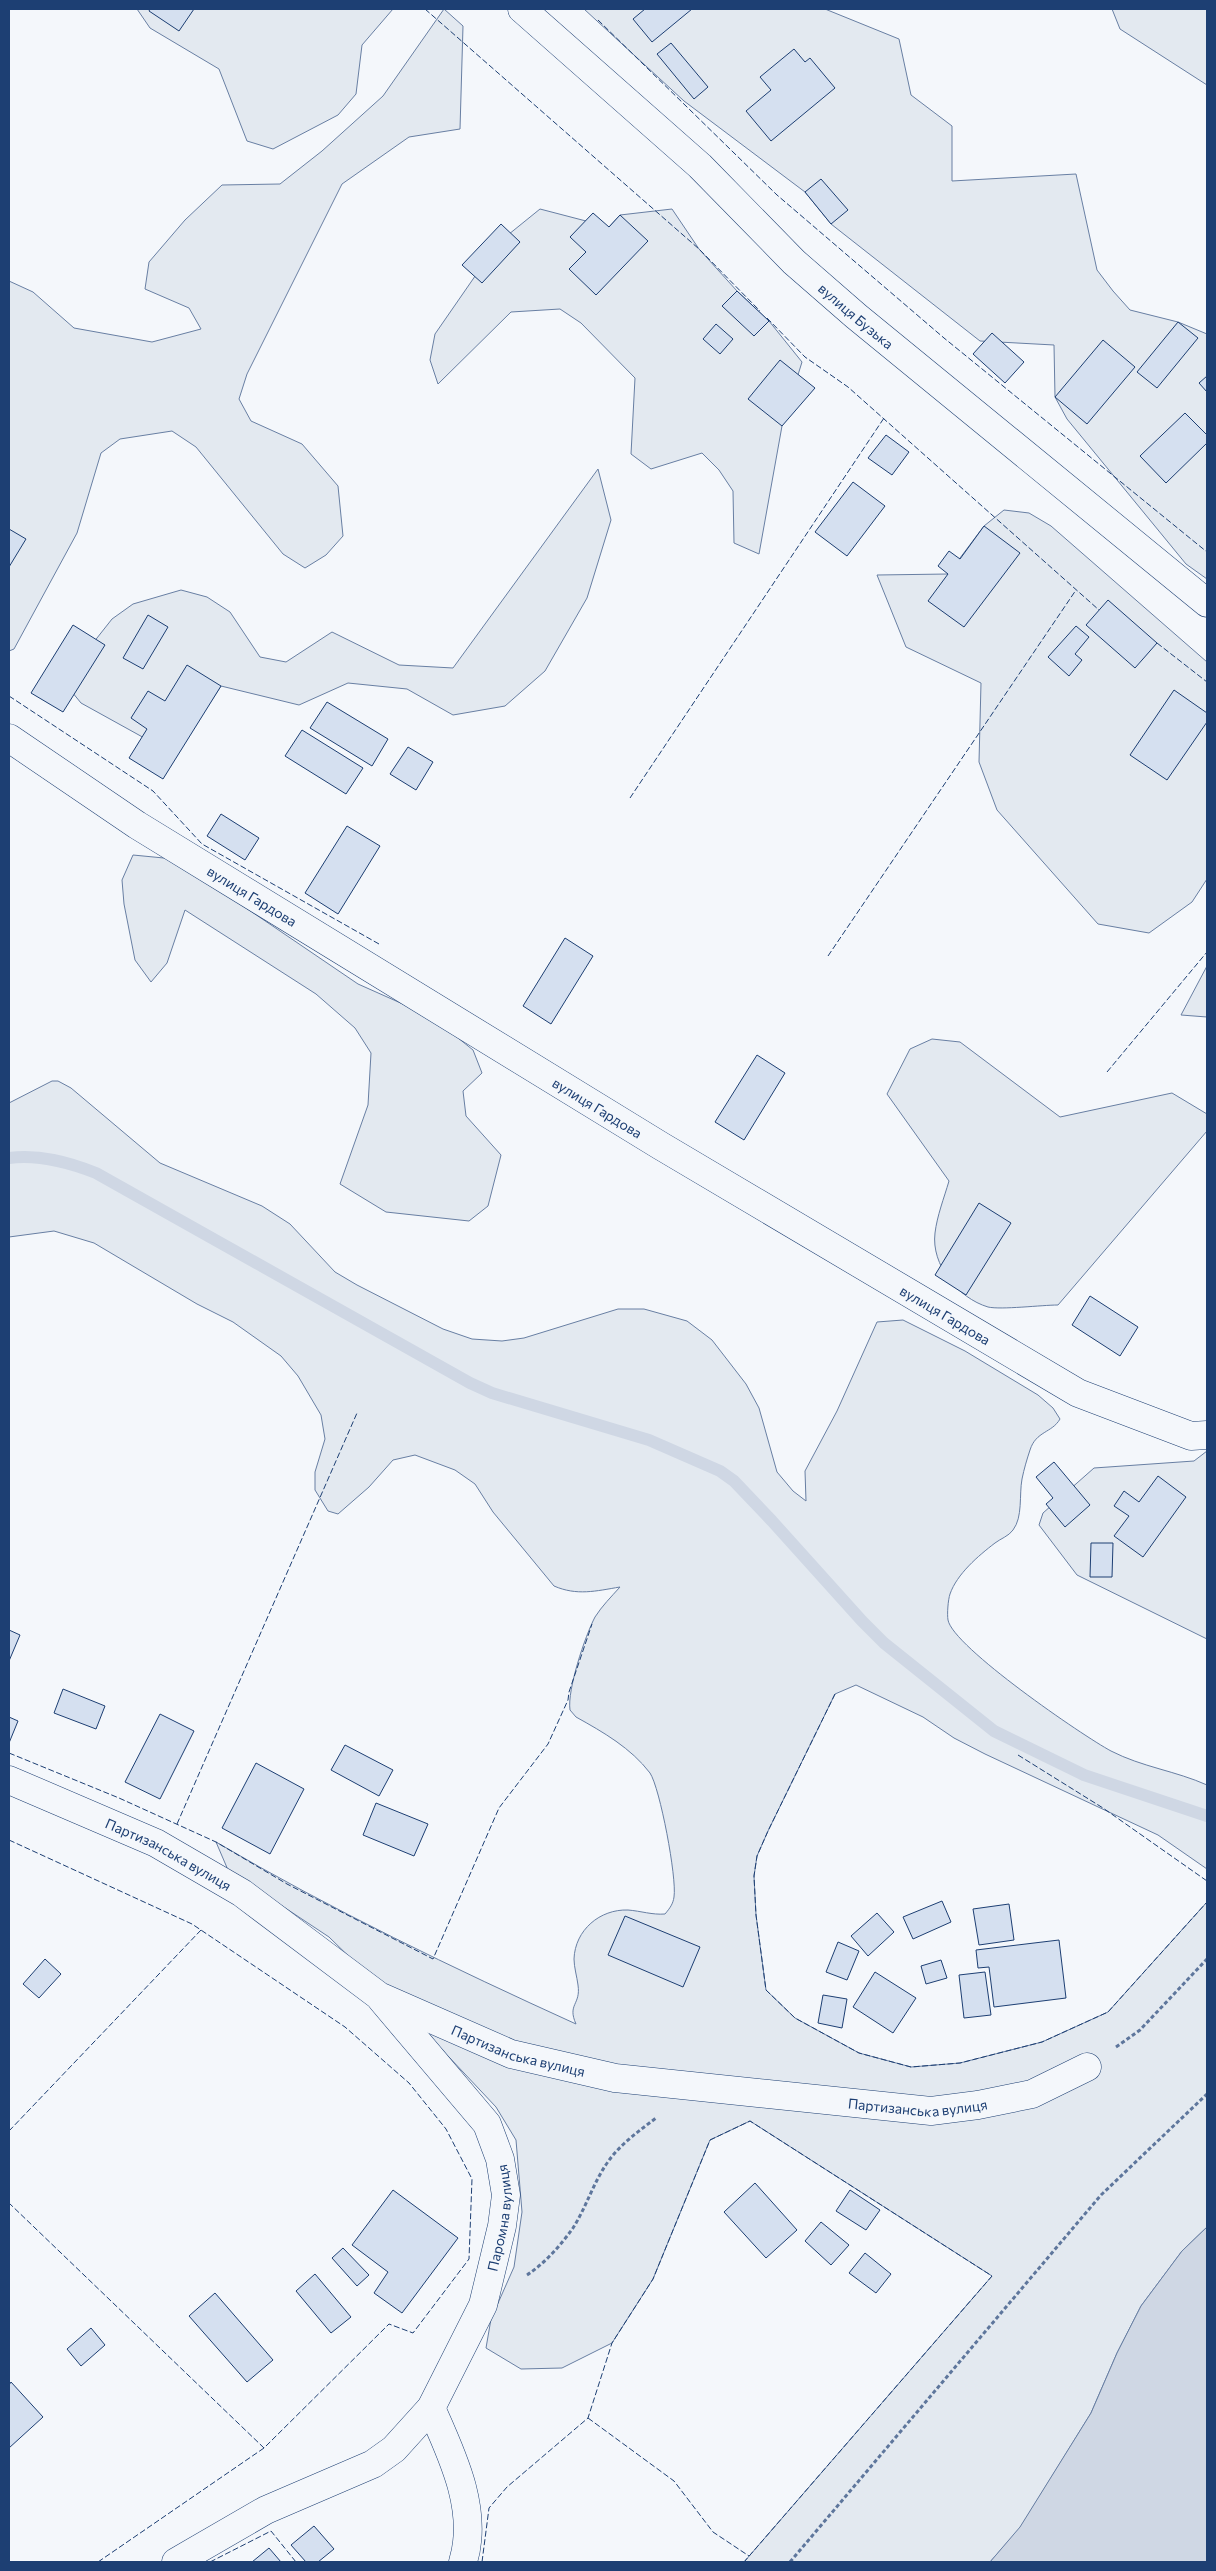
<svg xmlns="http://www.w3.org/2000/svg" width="1216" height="2571" viewBox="0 0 1216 2571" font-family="Commissioner,sans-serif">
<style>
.green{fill:#e3e9f0;stroke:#687fa3}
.water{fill:#cfd7e4;stroke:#687fa3}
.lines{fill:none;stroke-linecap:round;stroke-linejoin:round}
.stream{stroke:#cfd7e4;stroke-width:12}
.building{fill:#d5e0f0;stroke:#1d3f73}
.street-casing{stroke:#1d3f73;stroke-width:29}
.path{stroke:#5e769c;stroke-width:3;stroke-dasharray:4 2.5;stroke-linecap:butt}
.street{stroke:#f4f7fb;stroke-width:28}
.fence{stroke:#1d3f73;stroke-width:1;stroke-dasharray:6 2.5;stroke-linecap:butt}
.labels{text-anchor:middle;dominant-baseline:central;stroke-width:4;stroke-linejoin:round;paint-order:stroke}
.street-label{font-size:14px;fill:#1d3f73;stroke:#f4f7fb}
</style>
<rect width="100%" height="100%" fill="#f4f7fb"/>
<g class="green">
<polygon points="137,9 393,9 362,45 356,94 338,115 273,149 247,141 219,69 150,28"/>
<polygon points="444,9 463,26 460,129 409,137 342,184 247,374 239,399 251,421 302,444 338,486 343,536 326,555 305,568 283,554 196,447 172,431 120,439 101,453 77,533 14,649 9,651 9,281 33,292 74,328 152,342 201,329 189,308 145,289 149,262 185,220 222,185 280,184 322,151 383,96"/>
<polygon points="584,9 825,9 899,39 911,95 952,126 952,181 1076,174 1097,270 1113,291 1130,310 1178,322 1207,334 1207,579 1186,564 1067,419 1055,397 1054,345 980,341 831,224 805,192 684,101"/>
<polygon points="1112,9 1207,9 1207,85 1120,29"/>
<polygon points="540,209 609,227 620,215 672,209 699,249 737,291 769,321 802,362 782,426 759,554 734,543 733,491 719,470 702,453 651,469 631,454 635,378 581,323 560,309 511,312 438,384 430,360 435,334 498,243"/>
<polygon points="598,469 611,520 587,598 545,671 505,706 453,715 407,689 348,683 299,705 221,686 175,755 81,703 63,681 112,619 133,604 181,590 207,597 230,612 260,657 286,662 332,632 399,665 453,668"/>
<polygon points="1004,510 1029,513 1051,526 1207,662 1207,879 1192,902 1149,933 1098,924 997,810 979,762 981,683 906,647 877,575 948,574 984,526"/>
<polygon points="133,855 174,859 358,984 432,1017 473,1050 482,1073 463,1091 466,1116 501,1155 488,1206 469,1221 386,1212 340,1184 368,1105 371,1053 355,1028 316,994 185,910 167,963 151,982 135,960 124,904 122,880"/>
<polygon points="1207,966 1207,1017 1181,1015"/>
<path d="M932,1039l28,3 100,75 112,-24 35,21v17l-149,174c-16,0 -57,5 -70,2 -30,-9 -57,-42 -53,-74 2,-17 9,-35 14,-52l-62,-87 23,-45z"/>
<path d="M52,1081h6l13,7 89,75 102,43 28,18 45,48 22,13 86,44 29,10 30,2 22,-3 94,-29h26l43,12 25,19 34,44 13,24 18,64 16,19 13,10 -1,-30 32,-60 40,-89 26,-2 62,31 73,44 15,13 7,11c-8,14 -24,12 -30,31 -3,9 -6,19 -8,29 -3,16 1,38 -9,51 -4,6 -13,9 -18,13 -17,13 -38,31 -45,51 -2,6 -3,20 -2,26 5,27 135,116 163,131 31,16 65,20 96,34v84l-49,-34 -173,-81 -31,-16 -31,-21 -67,-32 -21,9 -67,137 -11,25 -3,20 2,39 10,75 29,28 64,35 52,14 49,-4 82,-21 66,-30 99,-110v325l-25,24 -41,55 -24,47 -26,60 -71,115 -30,34h-246l248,-286 -242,-155 -40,19 -57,139 -41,64 -50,25 -41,1 -35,-21 5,-29 23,-52 8,-55 -6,-72 -20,-33 -80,-85 -87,-85 -101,-67 -12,-28c116,68 237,126 360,182 -9,-20 5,-19 2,-39 -1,-8 -4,-18 -4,-26 1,-29 26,-50 54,-49 13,1 24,5 37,4 5,-6 8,-10 9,-17 3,-19 -14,-109 -24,-124 -19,-25 -47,-41 -74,-56l-6,-7c-3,-20 15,-74 25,-93 7,-11 16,-20 25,-30 -24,4 -43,9 -66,-1l-61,-74 -18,-28 -20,-14 -40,-15 -22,5 -24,27 -31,27 -10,-3 -13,-21v-18l10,-33 -4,-24 -23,-39 -17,-20 -48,-34 -36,-18 -103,-61 -40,-12 -45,6v-134z"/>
<polygon points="1207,1451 1207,1639 1077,1575 1039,1525 1043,1513 1094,1468 1194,1461"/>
</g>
<polygon class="water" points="1207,2227 1207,2562 990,2562 1020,2527 1091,2413 1117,2353 1141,2306 1182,2251"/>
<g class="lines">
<path class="stream" d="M9,1158c30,-4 59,4 87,15l374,210 22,10 157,47 71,31 14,10 38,40 90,100 22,22 110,88 90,44 123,41"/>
</g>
<g class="building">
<polygon points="150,9 194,9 179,31 149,11"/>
<polygon points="645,9 692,9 652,42 633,19"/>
<polygon points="671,43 708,87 694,99 657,54"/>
<polygon points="794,49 805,62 810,58 835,88 771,141 746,111 771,90 760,77"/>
<polygon points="821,179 848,210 831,224 805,192"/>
<polygon points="593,213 609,227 620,215 648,241 596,295 569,269 586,252 570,237"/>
<polygon points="501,224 520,242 482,283 462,265"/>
<polygon points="737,291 769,321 754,336 722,306"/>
<polygon points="1178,322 1198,338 1157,388 1137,372"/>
<polygon points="716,324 733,339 720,354 703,339"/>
<polygon points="992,333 1024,362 1005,383 973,354"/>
<polygon points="1103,340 1135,367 1087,424 1055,397"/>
<polygon points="780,360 815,388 782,426 748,399"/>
<polygon points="1207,376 1207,392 1199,383"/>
<polygon points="1185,413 1207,435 1207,443 1166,483 1140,456"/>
<polygon points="886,435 909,452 892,475 868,458"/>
<polygon points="853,482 885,506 847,556 815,532"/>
<polygon points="984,526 1020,553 964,627 928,601 948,574 938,566 949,551 960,559"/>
<polygon points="9,529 26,539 9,567"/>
<polygon points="1108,600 1157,643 1135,668 1086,625"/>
<polygon points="148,615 168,627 143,669 123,658"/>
<polygon points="73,625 105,645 63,712 31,693"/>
<polygon points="1076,626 1089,637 1075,654 1082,660 1069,676 1048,657"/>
<polygon points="187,665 221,686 163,779 129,758 147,729 131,718 148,691 165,701"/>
<polygon points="1174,690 1207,713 1207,722 1167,780 1130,755"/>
<polygon points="327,702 388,739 372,766 310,728"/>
<polygon points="302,730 363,768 346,794 285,756"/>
<polygon points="408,747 433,762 416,790 390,774"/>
<polygon points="221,814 259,838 245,860 207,836"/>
<polygon points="347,826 380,846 338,914 305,893"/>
<polygon points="565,938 593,956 551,1024 523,1006"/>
<polygon points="757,1055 785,1073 744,1140 715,1122"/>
<polygon points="979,1203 1011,1223 966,1295 935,1275"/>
<polygon points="1090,1296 1138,1327 1120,1356 1072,1325"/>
<polygon points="1054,1462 1090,1505 1065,1527 1046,1504 1053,1498 1036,1477"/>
<polygon points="1158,1476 1186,1497 1143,1557 1114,1536 1129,1516 1114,1506 1124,1491 1139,1502"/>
<polygon points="1091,1543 1113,1543 1112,1577 1090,1577"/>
<polygon points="9,1630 20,1635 9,1661"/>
<polygon points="63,1689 105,1706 96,1729 54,1713"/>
<polygon points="160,1714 194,1731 160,1799 125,1782"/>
<polygon points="9,1717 18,1721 9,1743"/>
<polygon points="345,1745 393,1770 379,1796 331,1770"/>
<polygon points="256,1763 304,1789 270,1854 222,1828"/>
<polygon points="376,1803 428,1824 414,1856 363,1835"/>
<polygon points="942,1901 951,1922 913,1939 903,1917"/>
<polygon points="1009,1904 1014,1940 979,1945 973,1909"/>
<polygon points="877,1913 894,1932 868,1956 851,1936"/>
<polygon points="625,1916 700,1947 683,1987 608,1955"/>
<polygon points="1059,1940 1066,1998 994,2007 989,1967 978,1968 976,1950"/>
<polygon points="838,1942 859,1951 847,1980 826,1972"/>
<polygon points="45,1959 61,1974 39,1998 23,1984"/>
<polygon points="941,1960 947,1978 926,1984 921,1966"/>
<polygon points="875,1972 916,1998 893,2033 853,2007"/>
<polygon points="985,1972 991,2015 964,2018 959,1975"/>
<polygon points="823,1995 847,1999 842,2028 818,2023"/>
<polygon points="755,2183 797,2230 766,2258 724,2212"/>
<polygon points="393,2190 458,2238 402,2313 374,2293 388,2272 352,2245"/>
<polygon points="850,2190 880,2210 866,2230 836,2211"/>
<polygon points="821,2222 849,2245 831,2265 805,2241"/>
<polygon points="343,2248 369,2275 357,2286 332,2258"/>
<polygon points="865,2253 891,2274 876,2293 849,2273"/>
<polygon points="315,2274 351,2317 331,2333 296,2291"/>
<polygon points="215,2293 273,2360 247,2382 189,2316"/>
<polygon points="91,2328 105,2345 81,2366 67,2349"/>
<polygon points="11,2382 43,2417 9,2448 9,2385"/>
<polygon points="314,2526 334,2549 318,2562 306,2562 291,2545"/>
<polygon points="269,2548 281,2562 252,2562"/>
</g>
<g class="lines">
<g class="street-casing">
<g id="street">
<path id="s1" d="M522,9l178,157 94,96 62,54 351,287"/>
<path id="s2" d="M9,738l128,87 524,321 417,247 113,43 16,-1"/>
<path id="s3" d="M9,1780l147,63 86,50 137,103 132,58 104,24 316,33 47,-6 54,-11 55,-27"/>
<path d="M431,2408c21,47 48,102 32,154"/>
<path id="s4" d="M176,2562l90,-52 107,-46 21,-15 37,-41 52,-103 19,-79 4,-31 -6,-36 -13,-35 -105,-124"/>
</g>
</g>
<g class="path">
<polyline points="1116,2047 1140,2030 1207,1959"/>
<path d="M527,2275c17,-11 34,-30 46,-47 14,-22 21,-48 37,-69 12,-16 29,-28 46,-41"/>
<polyline points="790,2562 1101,2195 1207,2094"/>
</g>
<use href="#street" class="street"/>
<g class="fence">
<polyline points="425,9 699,249 760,311"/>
<polyline points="598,20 777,195 944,338 1207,552"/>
<polyline points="767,318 805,357 848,387 1099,610"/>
<polyline points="1157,643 1207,682"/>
<polyline points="9,696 153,791 202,844 379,944"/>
<polyline points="630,798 884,418"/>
<polyline points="828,956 1076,590"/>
<polyline points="1107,1072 1207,952"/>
<polyline points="835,1694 768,1831 757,1856 754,1876 756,1915 766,1990 795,2018 859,2053 911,2067 960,2063 1042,2042 1108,2012 1207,1902"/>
<polyline points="9,1753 119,1798 216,1842 287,1884 433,1959 499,1808 548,1744 568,1700 569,1692 592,1624"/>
<polyline points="1018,1755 1103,1808 1207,1881"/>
<polyline points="177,1824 357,1413"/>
<polyline points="9,1840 192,1924 345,2027 409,2083 446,2129 472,2179 469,2259 413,2333 389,2324 264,2448 9,2203"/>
<polyline points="9,2131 201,1930"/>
<polyline points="588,2418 674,2481 713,2532 749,2556"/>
<polyline points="98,2562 264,2448"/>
<polyline points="210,2562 271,2531 296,2562"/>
<polyline points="482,2562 489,2508 507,2487 588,2418 612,2343 653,2279 710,2140 750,2121 992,2276 744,2562"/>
</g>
</g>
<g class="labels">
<g class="street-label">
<text stroke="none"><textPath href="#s1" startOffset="454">вулиця Бузька</textPath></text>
<text stroke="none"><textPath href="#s2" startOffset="290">вулиця Гардова</textPath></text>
<text stroke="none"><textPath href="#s2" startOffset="695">вулиця Гардова</textPath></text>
<text stroke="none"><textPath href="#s2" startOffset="1100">вулиця Гардова</textPath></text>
<text stroke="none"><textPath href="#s3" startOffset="176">Партизанська вулиця</textPath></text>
<text stroke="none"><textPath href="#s3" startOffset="581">Партизанська вулиця</textPath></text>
<text stroke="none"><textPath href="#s3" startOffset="986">Партизанська вулиця</textPath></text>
<text stroke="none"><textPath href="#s4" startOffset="506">Паромна вулиця</textPath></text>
</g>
</g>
<rect width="1216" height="2571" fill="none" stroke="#1d3f73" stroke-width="20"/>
</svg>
